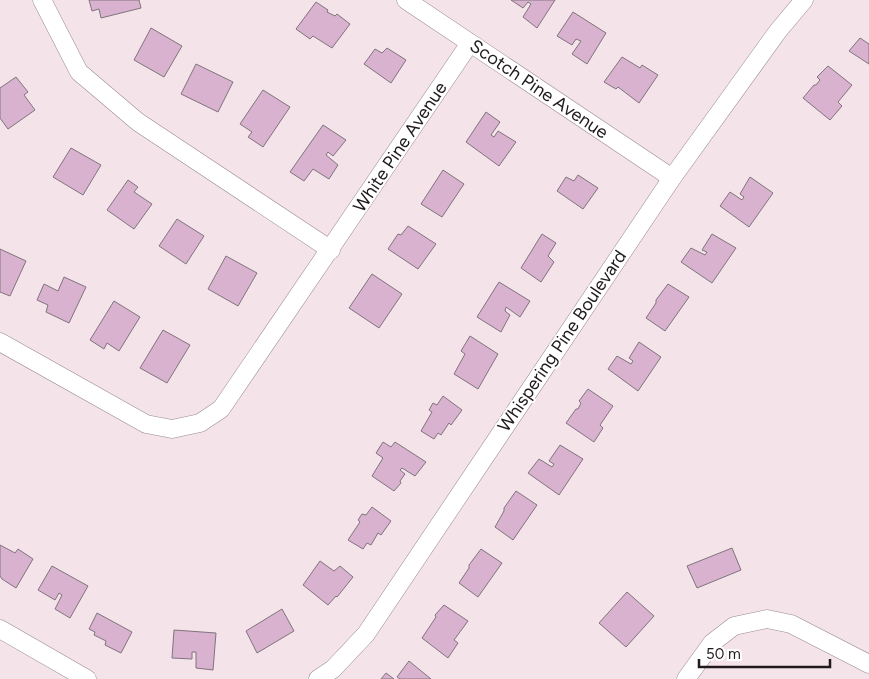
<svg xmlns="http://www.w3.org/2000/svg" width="869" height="679" viewBox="0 0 869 679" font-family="Figtree,sans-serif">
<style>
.building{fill:#d8b2ce;stroke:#80747c}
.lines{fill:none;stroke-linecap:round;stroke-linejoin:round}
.minor-casing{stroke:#9a8b90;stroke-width:19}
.minor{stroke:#fff;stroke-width:18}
.labels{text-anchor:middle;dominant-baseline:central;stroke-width:4;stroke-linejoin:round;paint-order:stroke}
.street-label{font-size:18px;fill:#201a1c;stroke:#fff}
</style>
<rect width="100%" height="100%" fill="#f4e4e9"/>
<g class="building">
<polygon points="89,0 139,0 141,8 101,18 99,9 92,11"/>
<polygon points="511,0 555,0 537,28 523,17 531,4 528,2 523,8"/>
<polygon points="316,2 328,10 327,12 335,16 337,14 350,24 332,48 313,36 310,39 296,29"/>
<polygon points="573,12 606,33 587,64 572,54 581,41 576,39 572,45 557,36"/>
<polygon points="151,28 182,46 164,77 134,60"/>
<polygon points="860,38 869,44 869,64 849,51"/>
<polygon points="387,48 406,60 391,83 364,64 375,49 382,53"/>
<polygon points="622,57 640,68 642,65 658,75 639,103 618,87 616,89 604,82"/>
<polygon points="196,64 233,82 218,112 181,94"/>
<polygon points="828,66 852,85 838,102 842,106 830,120 803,98 814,85 816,85 820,80 817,77"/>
<polygon points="16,77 28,92 24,95 35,110 8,129 0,118 0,88"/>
<polygon points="263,90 290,107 263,147 248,137 252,132 240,124"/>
<polygon points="486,112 500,122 491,135 494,137 498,131 516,142 499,166 466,142"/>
<polygon points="323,125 346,140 333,156 328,152 326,155 338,165 329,179 313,169 304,181 290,172"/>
<polygon points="71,148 101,165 83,195 53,177"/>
<polygon points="443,170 464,184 442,217 421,204"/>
<polygon points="578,175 598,188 583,209 557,191 566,177 574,181"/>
<polygon points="750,177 773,193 749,227 720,206 730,192 742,200 744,197 740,194"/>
<polygon points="128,180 138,187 134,192 152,204 134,229 107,210"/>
<polygon points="177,219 204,236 186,264 159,246"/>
<polygon points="408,226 436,244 418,269 388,249 398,234 401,235"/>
<polygon points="542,234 556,243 548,256 554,262 541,282 521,268"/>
<polygon points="712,234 736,248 712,283 681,262 691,248 705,255 707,252 702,250"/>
<polygon points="0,249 26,261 10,296 0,292"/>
<polygon points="226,256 257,273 238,306 208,289"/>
<polygon points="372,274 402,294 379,328 349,308"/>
<polygon points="64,277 86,287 69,323 46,312 48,305 37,300 44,284 58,291"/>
<polygon points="499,282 530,301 520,317 506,307 505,311 510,315 501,332 477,317"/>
<polygon points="668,284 689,297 665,331 646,318 656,303 656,300"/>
<polygon points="114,301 140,317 119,351 107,343 104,349 90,340"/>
<polygon points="163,330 190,345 167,383 140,368"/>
<polygon points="470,336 498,354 478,389 454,374 465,354 461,351"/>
<polygon points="639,342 661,357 638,391 608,369 617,356 631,364 633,361 629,358"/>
<polygon points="588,389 613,406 600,425 603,428 594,442 566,423 576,409 578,409 581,403 579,401"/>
<polygon points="443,396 462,410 451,425 449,423 441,435 438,433 434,439 421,431 432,412 429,410 433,403 437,405"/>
<polygon points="383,442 391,447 395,442 426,462 415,476 402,468 400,470 405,474 400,481 401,483 394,491 372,476 383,458 376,453"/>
<polygon points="560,445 583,459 559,495 528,473 539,459 552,467 554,464 549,461"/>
<polygon points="516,491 537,505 513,540 495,527 504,511 504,508"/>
<polygon points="372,507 391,521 381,535 378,533 371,545 367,543 363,549 348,540 360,522 358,520 362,514 366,515"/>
<polygon points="0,545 15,553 18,549 33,559 16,588 2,579 0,576"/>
<polygon points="732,548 741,570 697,588 687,566"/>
<polygon points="481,549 502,563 478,597 459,583 469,568 469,565"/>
<polygon points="320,561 334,571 340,566 353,577 337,597 336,596 328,605 303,585"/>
<polygon points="52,566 88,586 70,618 55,609 62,595 59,593 55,600 38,590"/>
<polygon points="627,592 654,616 626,647 599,623"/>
<polygon points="444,605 468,621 454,640 458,643 448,658 422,638 436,617 435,615"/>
<polygon points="282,609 294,631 257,653 246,631"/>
<polygon points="97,613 132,632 121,653 105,645 106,641 94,635 95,632 89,629"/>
<polygon points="174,630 216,633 213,670 196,668 196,652 192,652 192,659 172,658"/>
<polygon points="409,661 431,679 400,679 397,677"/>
<polygon points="386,673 394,679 381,679"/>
</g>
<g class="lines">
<g class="minor-casing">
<g id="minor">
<polyline points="42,0 79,72 138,122 331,250"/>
<polyline points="406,0 672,178"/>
<polyline points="0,342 146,424 172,429 200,423 221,409 470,43"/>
<polyline points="0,629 87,679"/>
<polyline points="318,679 333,669 366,634 672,178 778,31 804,0"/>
<polyline points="686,679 712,643 734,626 767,619 791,624 869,664"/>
</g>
</g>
<use href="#minor" class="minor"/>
</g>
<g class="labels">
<g class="street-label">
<text transform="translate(539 89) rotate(34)">Scotch Pine Avenue</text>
<text transform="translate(400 147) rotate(-56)">White Pine Avenue</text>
<text transform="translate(562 341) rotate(-56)">Whispering Pine Boulevard</text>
</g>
</g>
<path d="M699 659v8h131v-8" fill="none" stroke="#201a1c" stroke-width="2.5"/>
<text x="706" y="659" font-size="15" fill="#201a1c" stroke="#ffffff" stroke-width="4" paint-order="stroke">50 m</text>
</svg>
